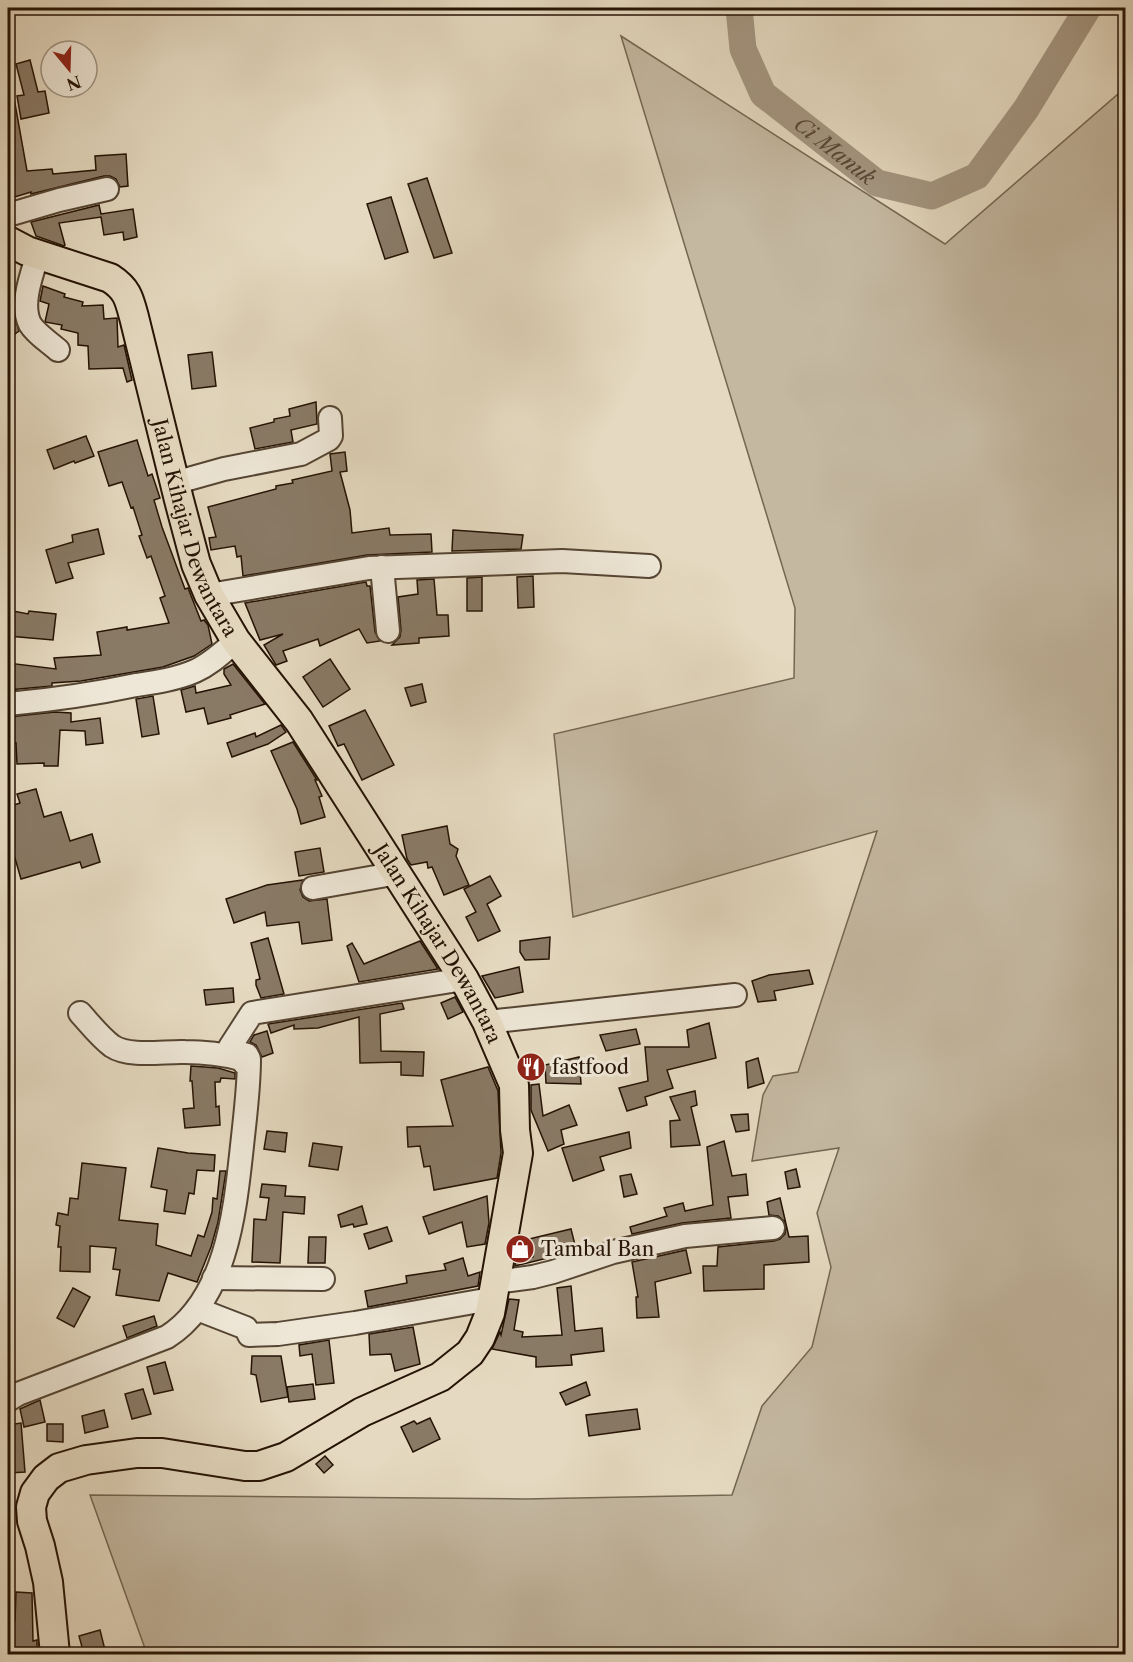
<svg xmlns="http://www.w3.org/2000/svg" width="1133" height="1662" viewBox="0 0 1133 1662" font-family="'Libre Caslon Text',serif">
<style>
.green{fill:#c4b8a1;stroke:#746652;stroke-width:1.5}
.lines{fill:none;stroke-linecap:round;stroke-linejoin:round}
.river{stroke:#a49681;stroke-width:27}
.building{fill:#897a66;stroke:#251304;stroke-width:1.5}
.minor-casing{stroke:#554533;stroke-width:26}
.major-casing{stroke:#251304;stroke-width:32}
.minor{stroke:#eee7d7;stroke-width:22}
.major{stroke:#e5dac1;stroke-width:28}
.labels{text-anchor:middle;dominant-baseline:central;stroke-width:6;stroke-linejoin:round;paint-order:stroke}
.street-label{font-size:20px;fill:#251304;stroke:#eee7d7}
.poi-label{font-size:20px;fill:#251304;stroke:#eee7d7;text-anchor:start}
.water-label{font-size:21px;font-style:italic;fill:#584736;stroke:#eee7d7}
</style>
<rect width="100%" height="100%" fill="#e5dac1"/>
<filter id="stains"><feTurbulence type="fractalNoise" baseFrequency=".00333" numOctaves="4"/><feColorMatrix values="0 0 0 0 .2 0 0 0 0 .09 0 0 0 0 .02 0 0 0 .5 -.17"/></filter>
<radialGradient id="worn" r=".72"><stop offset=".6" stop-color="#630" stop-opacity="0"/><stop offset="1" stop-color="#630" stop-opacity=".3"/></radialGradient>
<polygon class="green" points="621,36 945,244 1125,88 1125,1654 147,1654 90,1495 525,1499 732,1495 762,1406 812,1347 831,1267 817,1213 839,1148 752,1161 763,1095 773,1076 798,1072 877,831 573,917 554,734 794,678 795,608"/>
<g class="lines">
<path class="river" id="s1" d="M739,8l4,41 20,45 114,89 55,13 45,-20 49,-67 62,-101"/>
</g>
<g class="building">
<polygon points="30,60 38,92 45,91 49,113 21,119 17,96 24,95 16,64"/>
<polygon points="14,98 27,171 52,169 53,174 96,170 95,156 126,154 128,186 120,187 116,179 110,176 104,176 31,194 31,192 8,199 8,99"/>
<polygon points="427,178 452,253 434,258 408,184"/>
<polygon points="391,197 408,252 385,259 367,204"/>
<polygon points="99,205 101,214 133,209 137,237 124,240 123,232 104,235 101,217 59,223 65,245 64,246 36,236 31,222"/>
<polygon points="43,286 65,294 64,297 83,302 82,306 103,305 104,319 117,318 118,347 124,345 132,380 127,382 123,368 89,369 88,346 78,345 78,333 61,329 62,325 45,322 49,304 40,301"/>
<polygon points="8,302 13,309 19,331 8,339"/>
<polygon points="212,352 216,386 192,389 188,355"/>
<polygon points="316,402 317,424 291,430 293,442 255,449 250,428 274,422 274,419 290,416 289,409"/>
<polygon points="86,436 94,456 75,463 74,461 54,469 47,450"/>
<polygon points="137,440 148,476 152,474 160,498 154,500 162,527 185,589 188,588 201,621 204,620 208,625 212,644 194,656 163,667 81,681 52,683 52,686 8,690 8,663 56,669 54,658 101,655 97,632 127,627 127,630 169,623 160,598 165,596 151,556 147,558 139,536 142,535 133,507 131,508 122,482 109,486 98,452"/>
<polygon points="345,452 347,471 340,472 350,510 352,533 389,528 390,535 431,534 432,552 367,555 243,576 241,556 237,557 235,546 211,550 209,538 216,537 208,507 276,489 276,486 293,483 292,480 332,471 330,454"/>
<polygon points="98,529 104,554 68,563 73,578 56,583 46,550 73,542 72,535"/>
<polygon points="453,530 523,535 521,549 452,551"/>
<polygon points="533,576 534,607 518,608 517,577"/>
<polygon points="482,577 482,611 467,611 467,578"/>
<polygon points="434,579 437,615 448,615 449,636 419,638 419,643 392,645 400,637 401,630 398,597 418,594 417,580"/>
<polygon points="366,582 367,586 370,586 375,632 380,641 367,643 359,629 320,646 318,639 283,651 287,661 276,665 264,645 283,634 260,640 245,603"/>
<polygon points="8,610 28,614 29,611 56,614 53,640 8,636"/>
<polygon points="330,659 350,689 323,707 303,677"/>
<polygon points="233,664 265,704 230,715 231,718 208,724 204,708 186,712 181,690 195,686 196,693 231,685 224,674 224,669"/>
<polygon points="422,684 426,702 411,706 405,688"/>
<polygon points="153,696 159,734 142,737 136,699"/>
<polygon points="365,710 394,765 362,780 344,744 338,746 329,726"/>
<polygon points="55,712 71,713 71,722 100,718 103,743 86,745 85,731 60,730 58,766 44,766 44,763 17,764 16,743 8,745 8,717"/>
<polygon points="281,725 286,732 268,744 232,757 227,743 255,733 256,737"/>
<polygon points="293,742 317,780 315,780 322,796 319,797 325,817 301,824 297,809 271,751"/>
<polygon points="36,789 44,817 61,812 70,841 92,834 100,862 82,868 80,862 21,879 8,834 8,807 20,803 17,794"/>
<polygon points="447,826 450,844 458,849 456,856 469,885 444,895 432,867 428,868 427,862 411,865 407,859 402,835"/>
<polygon points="320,848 324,872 299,876 295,852"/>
<polygon points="490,876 501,896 487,904 500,931 478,941 466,917 476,912 464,889"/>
<polygon points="303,880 300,890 303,897 309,901 327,899 332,940 302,944 299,922 267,926 265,912 234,923 226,899 267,885"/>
<polygon points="550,937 549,959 525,960 520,952 520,941"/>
<polygon points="268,938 284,994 261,998 256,985 256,980 260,979 251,943"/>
<polygon points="420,941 438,969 359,982 347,946 352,943 364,964"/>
<polygon points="519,967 523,992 495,998 482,976"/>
<polygon points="809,970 813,984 774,991 776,1000 758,1002 752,981 769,975"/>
<polygon points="233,988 234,1002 206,1005 204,990"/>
<polygon points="455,997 463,1012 448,1019 441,1003"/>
<polygon points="402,1003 404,1009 380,1014 381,1051 424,1052 423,1076 401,1075 401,1062 360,1063 359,1017 318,1028 294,1029 294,1025 271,1033 268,1024"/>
<polygon points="709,1023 716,1058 667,1070 673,1088 645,1097 647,1105 627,1111 619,1088 648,1081 645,1047 689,1047 687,1030"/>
<polygon points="636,1029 640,1044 606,1051 600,1035"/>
<polygon points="267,1031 273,1053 262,1057 256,1045 250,1042 254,1035"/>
<polygon points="579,1057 581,1084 546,1083 545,1065"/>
<polygon points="758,1058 764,1083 748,1088 746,1062"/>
<polygon points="191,1066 218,1068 235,1073 235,1079 221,1078 220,1082 215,1082 216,1107 219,1106 220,1125 185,1128 183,1109 194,1108 192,1081 190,1081"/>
<polygon points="488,1067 498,1091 501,1153 497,1178 434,1190 430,1166 424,1167 420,1146 408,1147 407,1127 453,1126 441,1080"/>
<polygon points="539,1084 543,1116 569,1105 577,1125 561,1130 564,1144 548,1151 531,1110 531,1085"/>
<polygon points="695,1091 697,1105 691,1107 700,1145 671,1147 670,1121 680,1120 670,1097"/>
<polygon points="748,1114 749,1130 736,1132 731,1115"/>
<polygon points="267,1131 287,1133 285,1152 264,1149"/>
<polygon points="629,1132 631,1148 600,1157 604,1170 573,1181 562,1148"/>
<polygon points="724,1141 732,1176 746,1174 748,1195 728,1197 731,1218 682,1223 632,1234 630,1227 667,1216 664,1208 683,1203 685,1211 713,1205 707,1147"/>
<polygon points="313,1143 342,1147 338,1170 309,1166"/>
<polygon points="158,1148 188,1153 215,1155 214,1171 197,1170 194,1194 189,1193 185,1214 164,1211 167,1190 151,1187"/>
<polygon points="82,1163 126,1168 119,1220 158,1224 156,1245 191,1256 198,1235 204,1237 212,1212 213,1198 217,1199 220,1171 226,1171 218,1222 211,1247 197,1282 168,1273 159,1301 116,1295 120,1270 113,1269 116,1248 90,1246 90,1272 60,1271 61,1247 58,1247 60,1226 56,1225 58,1213 68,1215 70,1198 78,1199"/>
<polygon points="796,1169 800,1187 788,1189 785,1172"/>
<polygon points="631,1174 637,1194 624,1197 620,1176"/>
<polygon points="262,1184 286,1186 285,1196 305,1197 304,1214 283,1212 280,1263 252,1262 254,1219 266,1220 269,1198 260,1197"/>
<polygon points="487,1196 489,1223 485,1244 467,1247 462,1222 429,1234 423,1217"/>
<polygon points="780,1198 789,1237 808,1236 809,1262 764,1265 764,1289 704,1291 703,1266 717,1266 718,1247 774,1241 780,1239 785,1234 786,1227 784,1221 778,1216 769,1215 767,1202"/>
<polygon points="362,1206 367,1224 354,1227 353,1224 341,1227 338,1215"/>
<polygon points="387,1227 392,1241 369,1249 364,1234"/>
<polygon points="571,1229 575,1245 559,1248 560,1255 515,1266 516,1261 533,1257 529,1239"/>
<polygon points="309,1237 326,1237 325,1263 308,1263"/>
<polygon points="686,1250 691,1273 655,1282 659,1317 637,1318 636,1297 638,1297 632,1262"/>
<polygon points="463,1258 468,1276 480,1272 478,1286 368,1307 365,1291 407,1283 406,1276 446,1270 444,1264"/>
<polygon points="571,1286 575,1331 602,1328 604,1351 571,1355 572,1365 536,1367 536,1357 492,1349 500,1332 501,1335 509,1299 519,1300 514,1330 523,1332 522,1337 562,1335 557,1288"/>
<polygon points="73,1288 90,1297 74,1327 57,1318"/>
<polygon points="154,1316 157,1326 127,1338 123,1326"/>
<polygon points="413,1327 420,1364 395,1371 391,1354 370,1355 369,1334"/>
<polygon points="329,1340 334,1383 316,1385 312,1354 300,1356 299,1345"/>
<polygon points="252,1356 281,1356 288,1397 261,1402 256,1375 251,1374"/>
<polygon points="165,1362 173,1390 154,1394 147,1367"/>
<polygon points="586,1382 590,1395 566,1405 560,1393"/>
<polygon points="313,1384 315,1399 289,1402 287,1387"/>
<polygon points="143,1389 151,1414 132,1419 125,1394"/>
<polygon points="40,1400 45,1422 24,1427 20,1409"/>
<polygon points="637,1409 640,1429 589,1436 586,1415"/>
<polygon points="104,1410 108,1427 85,1433 82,1416"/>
<polygon points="430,1418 440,1439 413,1452 401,1427 414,1421 417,1424"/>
<polygon points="21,1423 25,1472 8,1473 8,1425"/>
<polygon points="47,1424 63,1424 63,1442 47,1441"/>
<polygon points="325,1456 333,1465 324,1473 316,1464"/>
<polygon points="16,1592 32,1593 33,1641 37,1640 37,1654 11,1654 10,1640 8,1640 8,1621 15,1621"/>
<polygon points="100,1630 106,1654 84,1654 79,1636"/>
</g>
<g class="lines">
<g class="minor-casing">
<g id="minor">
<polyline points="8,215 59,200 107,189"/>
<path d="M38,254c-6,20 -18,50 -8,70 6,10 19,18 28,26"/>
<polyline points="174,483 224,469 301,454 329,439 331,436 330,418"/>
<polyline points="382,567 388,631"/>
<polyline points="209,595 369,568 562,561 649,566"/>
<path d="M8,704c43,-4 86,-10 128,-19 20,-3 41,-6 59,-14 16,-7 28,-19 41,-30"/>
<polyline points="313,888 398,873"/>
<path d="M80,1013c10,11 20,24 32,33 18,12 53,5 73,6 19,0 37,2 56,7l3,4"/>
<polyline points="487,1022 735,995"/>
<polyline points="214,1278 323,1279"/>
<polyline points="495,1282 533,1277 553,1272 613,1252 685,1236 773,1228"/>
<polyline points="197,1309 246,1328 249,1335 278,1334 355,1323 491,1299"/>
<path d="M8,1400l10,-6 149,-57c60,-38 68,-127 75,-191 3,-29 7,-58 7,-87l-2,-4 -15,-4 -2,-4 22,-34 212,-34"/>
</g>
</g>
<g class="major-casing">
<g id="major">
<path id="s2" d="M8,241l19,10 83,27c17,11 19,20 24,39l45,183 17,64 13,31 27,46 63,80 165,258 23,43 27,63 1,45 3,23 -28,160 -10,25 -10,15 -30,24 -78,35 -76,45 -27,9h-14l-83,-13h-25l-51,7 -27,8 -13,10 -11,15 -4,14 1,14 8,25 8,36 7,72"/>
</g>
</g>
<use href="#minor" class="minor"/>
<use href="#major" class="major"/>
</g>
<defs>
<g id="restaurant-disc" transform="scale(1.5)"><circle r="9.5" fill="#8f2418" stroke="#eee7d7"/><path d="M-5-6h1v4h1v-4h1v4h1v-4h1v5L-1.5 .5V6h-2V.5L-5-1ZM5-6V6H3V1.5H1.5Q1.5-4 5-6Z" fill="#fff"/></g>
<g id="shop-disc" transform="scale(1.5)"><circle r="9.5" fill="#8f2418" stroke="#eee7d7"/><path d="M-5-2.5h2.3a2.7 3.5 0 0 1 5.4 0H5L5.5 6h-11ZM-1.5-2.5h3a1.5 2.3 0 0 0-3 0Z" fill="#fff"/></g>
</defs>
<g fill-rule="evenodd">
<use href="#restaurant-disc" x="531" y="1067"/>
<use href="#shop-disc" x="520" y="1249"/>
</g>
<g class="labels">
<g class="street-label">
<text stroke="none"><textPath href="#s2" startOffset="376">Jalan Kihajar Dewantara</textPath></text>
<text stroke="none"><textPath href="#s2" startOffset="862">Jalan Kihajar Dewantara</textPath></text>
</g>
<g class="poi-label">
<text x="552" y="1067">fastfood</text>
<text x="541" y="1249">Tambal Ban</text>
</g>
<g class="water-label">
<text stroke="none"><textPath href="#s1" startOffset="182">Ci Manuk</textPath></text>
</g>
</g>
<rect width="1133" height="1662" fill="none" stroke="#e5dac1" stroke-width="30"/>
<rect x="9" y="9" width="1115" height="1644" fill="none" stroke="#251304" stroke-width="3"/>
<rect x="15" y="15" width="1103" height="1632" fill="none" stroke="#251304" stroke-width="1.5"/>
<g transform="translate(69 69) rotate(161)"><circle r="28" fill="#eee7d7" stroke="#9e9283" stroke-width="1.5"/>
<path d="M0-4.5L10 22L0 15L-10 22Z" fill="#8f2418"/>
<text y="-9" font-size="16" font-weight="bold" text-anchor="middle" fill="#251304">N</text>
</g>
<rect width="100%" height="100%" filter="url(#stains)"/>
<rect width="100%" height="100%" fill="url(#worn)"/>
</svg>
